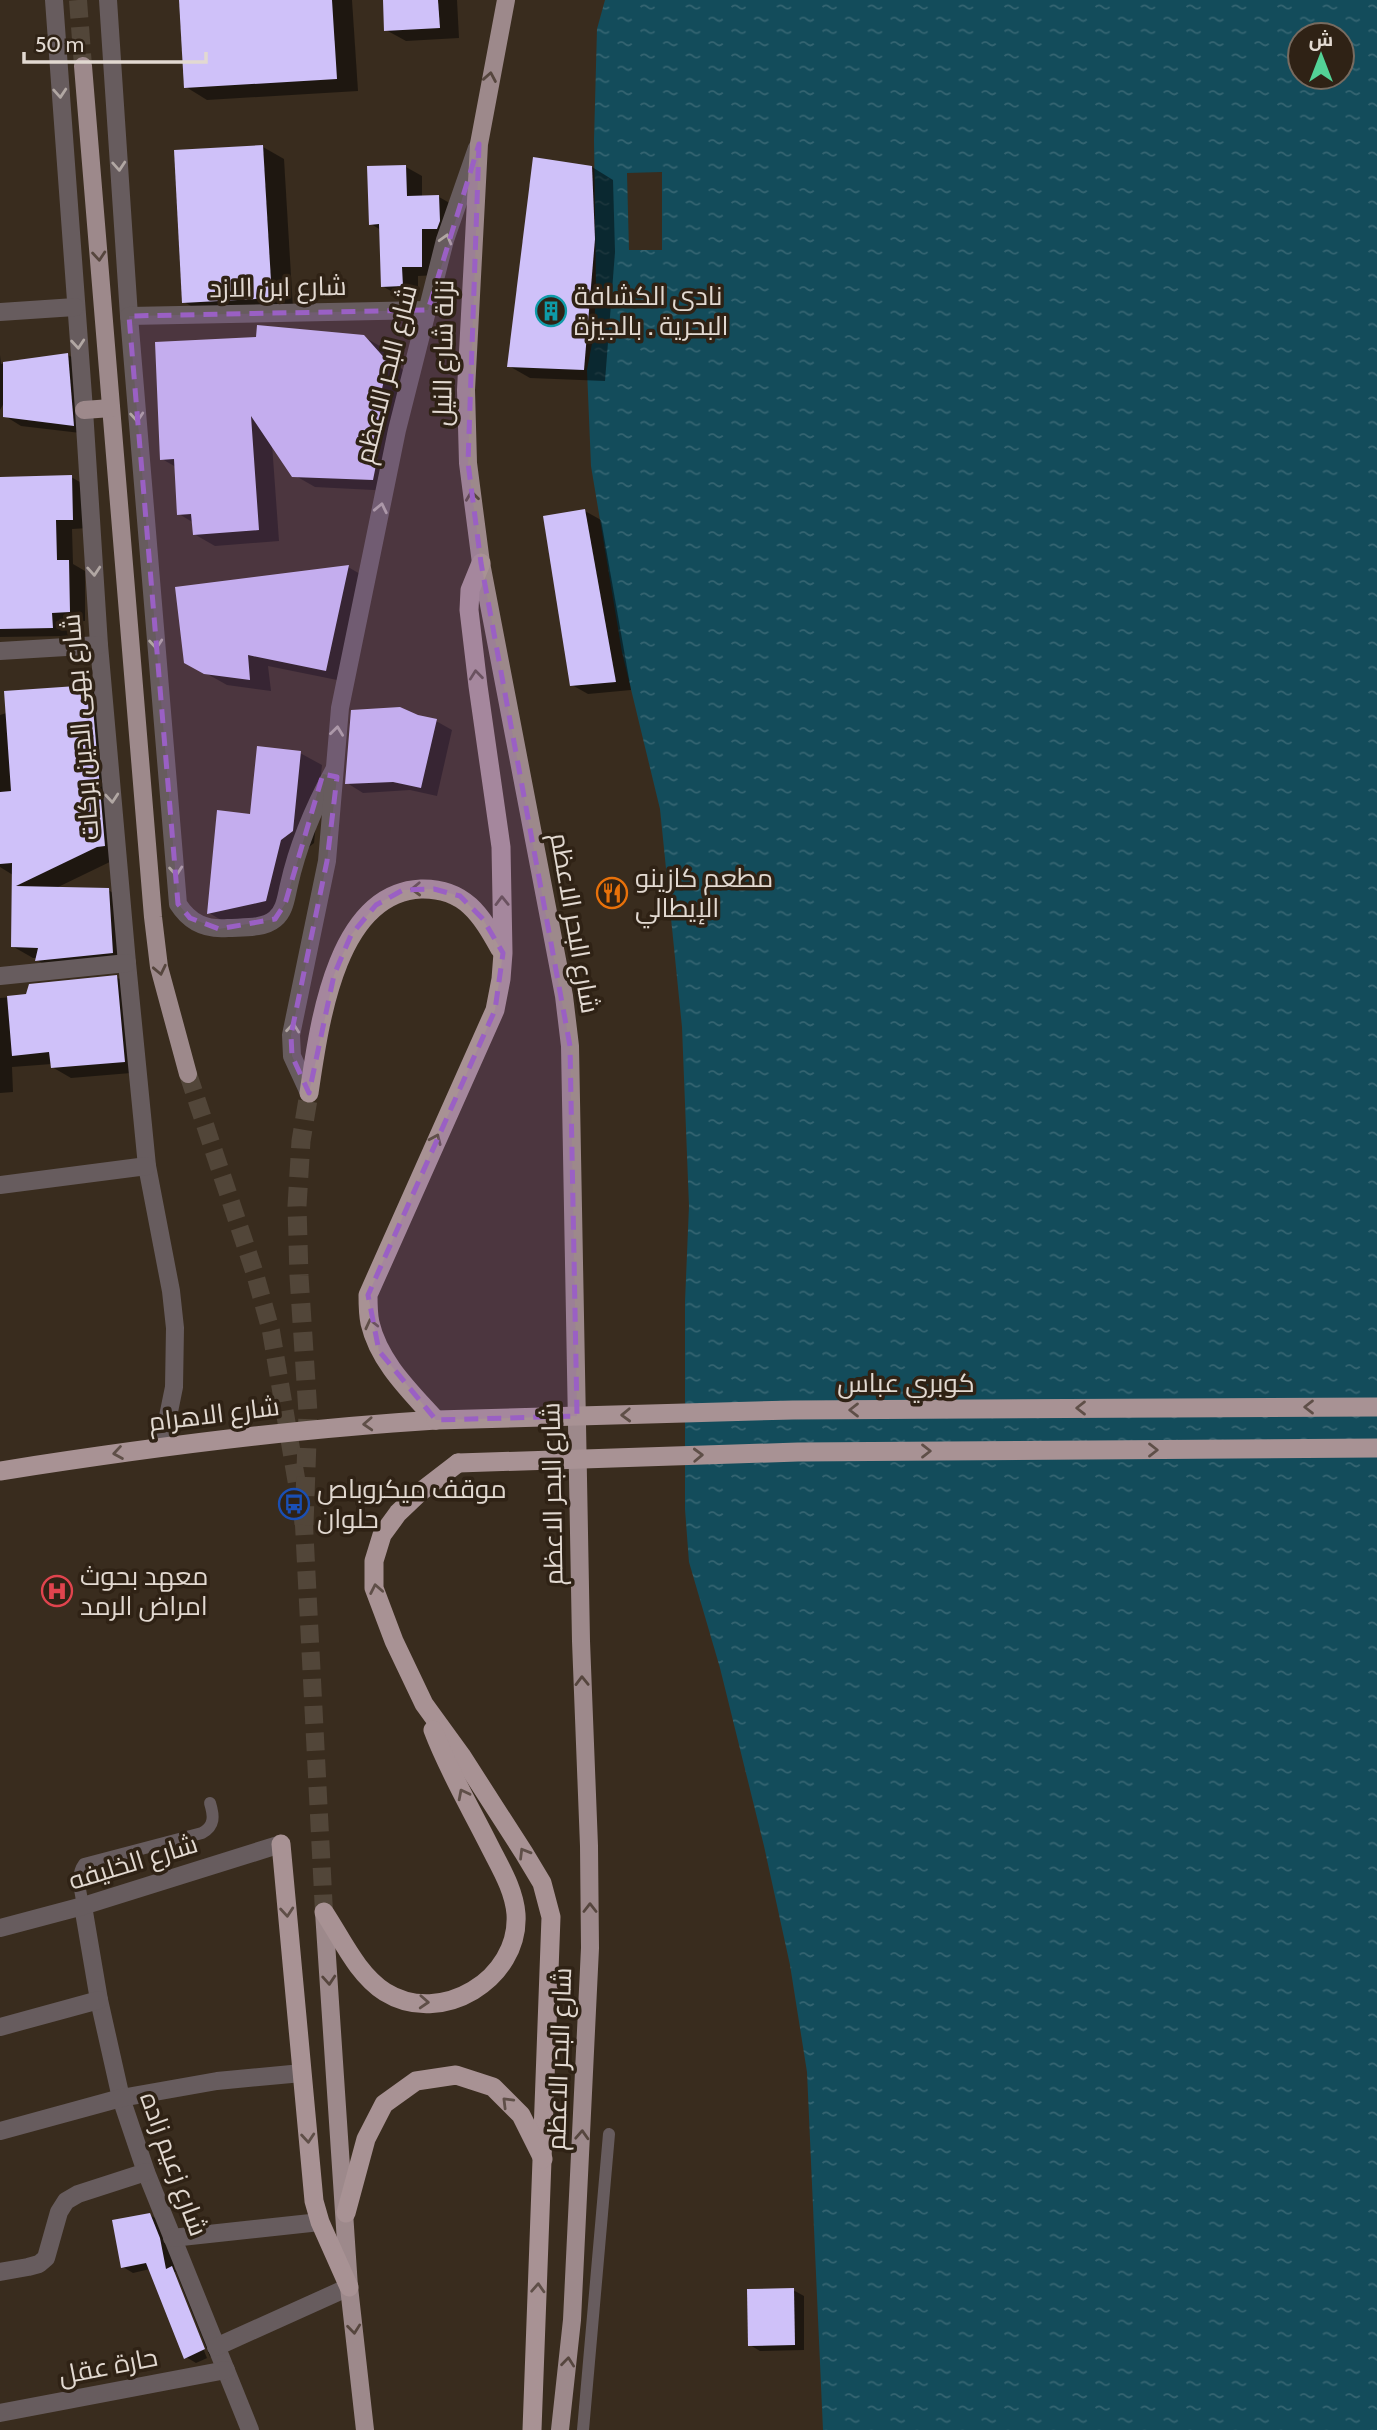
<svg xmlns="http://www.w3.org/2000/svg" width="1377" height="2430" viewBox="0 0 1377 2430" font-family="Cabin,Cairo,sans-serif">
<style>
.water{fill:url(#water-ripples);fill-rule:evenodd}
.pier{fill:#392c1e}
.shadow{fill:#0007;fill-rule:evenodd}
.building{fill:#cfc1f9}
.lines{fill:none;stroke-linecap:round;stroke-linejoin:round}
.primary-tunnel{stroke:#524639;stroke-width:18;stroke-dasharray:18 9;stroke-linecap:butt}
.trunk-tunnel{stroke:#524639;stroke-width:19;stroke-dasharray:19 10;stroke-linecap:butt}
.service{stroke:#675c5e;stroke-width:12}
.minor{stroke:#675c5e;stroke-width:18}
.primary{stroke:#9d898b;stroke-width:18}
.trunk{stroke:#a89294;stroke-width:19}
.trunk-bridge{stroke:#a89294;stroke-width:19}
.oneway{stroke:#56463e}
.oneway2{stroke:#b1a7a3}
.oneway3{stroke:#5f4f48}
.marked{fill:#9a60c4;fill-opacity:0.2;stroke:#9a60c4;stroke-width:5;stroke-dasharray:14 9;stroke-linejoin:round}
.labels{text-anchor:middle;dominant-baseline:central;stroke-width:7;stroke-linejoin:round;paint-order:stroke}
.street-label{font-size:26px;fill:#e2d9d1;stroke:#2f2215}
.poi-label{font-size:26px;fill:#e2d9d1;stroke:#2f2215;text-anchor:start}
</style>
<defs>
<pattern id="water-ripples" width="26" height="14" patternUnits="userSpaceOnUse" patternTransform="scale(1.75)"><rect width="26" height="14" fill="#134c5b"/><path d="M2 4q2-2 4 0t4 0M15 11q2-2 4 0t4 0" fill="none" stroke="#356572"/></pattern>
</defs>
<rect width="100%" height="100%" fill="#392c1e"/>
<path class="water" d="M605,0h772v2430h-554l-16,-358 -17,-107 -26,-119 -44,-178 -31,-106 -4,-53v-207l4,-96 -7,-179 -22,-218 -38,-157 -31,-186 -4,-96 7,-37 2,-46 -2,-147 3,-111zM1300,35h42v42h-42z"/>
<polygon class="pier" points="662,172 662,250 629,250 627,173"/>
<g class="shadow">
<polygon points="181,0 352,0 358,91 207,100 186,87"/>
<polygon points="385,0 457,0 459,38 406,41 386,30"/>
<polygon points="263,147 284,159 293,309 205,314 184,302"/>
<polygon points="406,167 422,176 422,197 439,197 455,206 438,275 418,276 418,294 398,295 382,286 381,230 371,224"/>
<polygon points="592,167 613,180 615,252 605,381 530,378 509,366"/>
<polygon points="364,337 385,349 407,375 393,491 315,487 294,475 272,444 279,541 215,546 194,534 194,523 179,514 176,467 162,459"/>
<polygon points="0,355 1,364 68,355 84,364 89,434 21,426 5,416 5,401 0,410"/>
<polygon points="71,477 87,486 89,528 72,529 73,564 85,571 85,621 68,621 68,636 0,637 0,563"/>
<polygon points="585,511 601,520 631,690 588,694 572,685"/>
<polygon points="348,567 369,579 347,682 268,666 271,691 227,685 186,662"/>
<polygon points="91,687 111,698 118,858 54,889 108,890 129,902 133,964 57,972 37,960 37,958 33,958 12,946 13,875 0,867 0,715"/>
<polygon points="417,717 436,721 452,730 437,796 410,790 363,793 347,783"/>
<polygon points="300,753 322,765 314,843 302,853 287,912 230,925 209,913 252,816"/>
<polygon points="116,977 135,988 143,1072 71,1078 52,1067 52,1064 12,1067 13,1092 0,1093 0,998 28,996"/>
<path d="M150,2215l10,6 10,24 5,25 7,4 32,81 -18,8 -10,-6 -36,-88 -17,4 -10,-6zM172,2272h4l34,85 -3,1z"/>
<polygon points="793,2290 804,2296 804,2350 760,2351 750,2345"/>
</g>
<g class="building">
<polygon points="179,0 332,0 337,79 184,88"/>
<polygon points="383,0 438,0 440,28 384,31"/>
<polygon points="263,145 272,298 182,303 174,150"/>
<polygon points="533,157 592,166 595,239 584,370 507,367"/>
<polygon points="406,165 407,196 439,195 440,221 437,229 422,229 422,267 402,267 403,286 381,287 379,224 369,225 367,166"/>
<polygon points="257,325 364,335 388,362 380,398 389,400 373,480 292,477 251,416 259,530 193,535 191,514 177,515 174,459 160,460 155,342 256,337"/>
<polygon points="68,353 74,426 3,417 3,362"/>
<polygon points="72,475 73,520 56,520 57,560 69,560 70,612 52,613 53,628 0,629 0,477"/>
<polygon points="585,509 616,682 570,686 543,516"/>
<polygon points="349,565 326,671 248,655 250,680 204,674 184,663 175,587"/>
<polygon points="91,685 105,846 97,847 16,886 109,888 113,953 35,961 38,948 11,947 12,863 0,864 0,792 11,791 4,691"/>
<polygon points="400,707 418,715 437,719 421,788 393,782 345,784 351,710"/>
<polygon points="257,746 301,751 293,831 281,840 266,901 207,914 217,810 250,814"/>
<polygon points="117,975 125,1062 51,1068 49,1052 12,1056 7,996 26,994 29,984"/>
<polygon points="150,2213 160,2238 166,2269 172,2266 205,2349 184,2359 146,2263 121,2268 112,2220"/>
<polygon points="794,2288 795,2345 748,2346 747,2289"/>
</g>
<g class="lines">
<g class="primary-tunnel">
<polyline points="78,0 83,66"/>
<polyline points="188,1074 255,1274 271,1331 304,1525 324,1912"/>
</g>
<polyline class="trunk-tunnel" points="304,1525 308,1413 299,1276 297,1206 301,1141 309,1093"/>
<g class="service">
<path d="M83,1906c-2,-14 -8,-30 1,-42l118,-31c13,-7 12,-17 8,-30"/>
<polyline points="583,2430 609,2134"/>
</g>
<g class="minor">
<polyline points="54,0 84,410 99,645 127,963 147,1166 171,1291 175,1328 174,1387 162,1446"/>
<path d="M108,0l21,316 49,588c12,19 28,26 50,24 15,-1 35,1 47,-9 10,-8 11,-22 14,-34 9,-41 25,-78 45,-115"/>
<polyline points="0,312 75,307"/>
<polyline points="129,316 428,310"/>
<polyline points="0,651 99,645"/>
<polyline points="0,976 127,963"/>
<polyline points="309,1093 292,1056 291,1035 327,861 340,708 380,513 397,430 445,240 477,148"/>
<polyline points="0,1185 147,1166"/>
<polyline points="83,1906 99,2000 121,2098 146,2172 250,2430"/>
<polyline points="0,1928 83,1906 281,1844"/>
<polyline points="0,2027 99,2000"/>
<polyline points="0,2131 121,2098 217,2081 302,2073"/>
<polyline points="172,2238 320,2222"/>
<polyline points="0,2272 28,2267 39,2264 46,2258 59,2212 66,2201 78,2194 146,2172"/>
<polyline points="216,2347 349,2287"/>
<polyline points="0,2413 226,2370"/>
</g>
<g class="primary">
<polyline points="506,0 479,144 466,390 468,463 481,563 564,996 570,1046 581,1641 589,1846 590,1948 572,2320 560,2430"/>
<polyline points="83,66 153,917 159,967 188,1074"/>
<polyline points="84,410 111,408"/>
<polyline points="324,1912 349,2287 365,2430"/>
</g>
<g class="trunk">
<path d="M309,1093c10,-66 26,-200 112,-204 44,-1 60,26 79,60"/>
<path d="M436,1420c-26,-29 -57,-58 -66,-97 -2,-9 -2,-19 -2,-28l127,-285 6,-31 2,-26 -2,-106 -23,-161 -9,-76 1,-20 11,-27"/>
<polyline points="458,1463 419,1493 398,1513 382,1535 374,1561 374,1588 394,1641 424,1704 461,1755 524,1853 542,1883 551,1917 532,2430"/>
<path d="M0,1471c145,-23 289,-42 436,-51"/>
<polyline points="281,1844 314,2201 320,2222 349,2287"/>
<path d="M324,1912c18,27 33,62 61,80 56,35 135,-13 131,-78 -2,-25 -16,-47 -27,-69 -19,-38 -41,-75 -56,-115"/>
<polyline points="346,2213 366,2139 384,2104 416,2081 456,2075 493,2087 521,2115 543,2159"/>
</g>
<g class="trunk-bridge">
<polyline points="436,1420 793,1410 1377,1407"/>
<polyline points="458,1463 798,1452 1377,1448"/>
</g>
</g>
<defs><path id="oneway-chevron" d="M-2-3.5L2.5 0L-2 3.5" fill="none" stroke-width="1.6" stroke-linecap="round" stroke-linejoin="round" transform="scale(1.75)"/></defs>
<g class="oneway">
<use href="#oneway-chevron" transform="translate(490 77) rotate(-80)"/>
<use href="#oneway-chevron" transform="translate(99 256) rotate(85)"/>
<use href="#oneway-chevron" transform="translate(472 496) rotate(-97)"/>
<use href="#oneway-chevron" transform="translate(160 970) rotate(78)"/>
<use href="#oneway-chevron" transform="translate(582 1681) rotate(-91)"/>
<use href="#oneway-chevron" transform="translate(590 1908) rotate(-90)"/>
<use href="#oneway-chevron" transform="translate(329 1980) rotate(86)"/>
<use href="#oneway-chevron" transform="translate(582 2135) rotate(-87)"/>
<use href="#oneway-chevron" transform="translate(354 2329) rotate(84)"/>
<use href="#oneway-chevron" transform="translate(568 2362) rotate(-84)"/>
</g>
<g class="oneway2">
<use href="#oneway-chevron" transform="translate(60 93) rotate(86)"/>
<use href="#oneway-chevron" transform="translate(119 166) rotate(86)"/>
<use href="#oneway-chevron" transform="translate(446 239) rotate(-74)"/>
<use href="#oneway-chevron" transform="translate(78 344) rotate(85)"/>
<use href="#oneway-chevron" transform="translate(137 417) rotate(85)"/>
<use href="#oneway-chevron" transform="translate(381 508) rotate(-78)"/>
<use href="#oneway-chevron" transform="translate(94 571) rotate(86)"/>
<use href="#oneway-chevron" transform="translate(156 644) rotate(85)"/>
<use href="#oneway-chevron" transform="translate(337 731) rotate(-83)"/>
<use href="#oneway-chevron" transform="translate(112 798) rotate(85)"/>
<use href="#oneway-chevron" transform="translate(176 871) rotate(85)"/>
<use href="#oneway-chevron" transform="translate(293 1028) rotate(-84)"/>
</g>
<g class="oneway3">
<use href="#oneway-chevron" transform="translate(476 675) rotate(-96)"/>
<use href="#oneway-chevron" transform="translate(416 889) rotate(178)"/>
<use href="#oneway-chevron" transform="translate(502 901) rotate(-91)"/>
<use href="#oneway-chevron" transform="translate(436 1139) rotate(-66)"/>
<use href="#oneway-chevron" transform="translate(371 1324) rotate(-103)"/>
<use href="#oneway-chevron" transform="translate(1309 1407) rotate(180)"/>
<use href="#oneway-chevron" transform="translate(1081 1408) rotate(180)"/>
<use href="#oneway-chevron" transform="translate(854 1410) rotate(180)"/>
<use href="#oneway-chevron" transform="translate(626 1415) rotate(178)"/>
<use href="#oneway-chevron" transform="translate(368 1424) rotate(177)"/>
<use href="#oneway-chevron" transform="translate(1153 1450)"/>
<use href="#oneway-chevron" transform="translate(926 1451)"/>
<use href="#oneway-chevron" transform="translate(118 1453) rotate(171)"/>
<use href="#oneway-chevron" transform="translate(698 1455) rotate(-2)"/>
<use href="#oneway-chevron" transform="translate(376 1589) rotate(-101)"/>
<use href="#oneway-chevron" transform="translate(463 1794) rotate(-117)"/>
<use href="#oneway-chevron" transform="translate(524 1853) rotate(-121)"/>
<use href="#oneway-chevron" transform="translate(287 1912) rotate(85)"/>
<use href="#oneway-chevron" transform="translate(424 2002) rotate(3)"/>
<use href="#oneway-chevron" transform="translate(507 2102) rotate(-135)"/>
<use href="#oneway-chevron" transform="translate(308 2138) rotate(85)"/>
<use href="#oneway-chevron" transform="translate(538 2288) rotate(-87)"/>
</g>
<path class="marked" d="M479,144l-11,319 13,100 89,483 7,370 -141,4 -57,-69 -11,-56 127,-285 8,-57 -20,-34 -23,-23 -26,-7 -31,1 -27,15 -25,30 -17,40 -25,118 -17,-37 -1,-21 36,-174 10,-84 -14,-3 -38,130 -10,15 -56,10 -29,-11 -12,-14 -49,-588 299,-6z"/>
<defs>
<g id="building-ring" transform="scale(1.575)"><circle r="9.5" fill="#2f2215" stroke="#0f9aa8" stroke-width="1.5"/><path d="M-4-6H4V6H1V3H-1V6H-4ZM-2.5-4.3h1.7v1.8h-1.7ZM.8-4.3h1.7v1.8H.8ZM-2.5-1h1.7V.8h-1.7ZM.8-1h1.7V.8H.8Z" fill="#0f9aa8"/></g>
<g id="restaurant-ring" transform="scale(1.575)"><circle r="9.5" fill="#2f2215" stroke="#e8710a" stroke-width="1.5"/><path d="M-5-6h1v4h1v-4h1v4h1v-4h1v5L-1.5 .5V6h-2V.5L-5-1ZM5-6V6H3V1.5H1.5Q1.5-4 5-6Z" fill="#e8710a"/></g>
<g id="bus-ring" transform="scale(1.575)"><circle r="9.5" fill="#2f2215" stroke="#1a4fb4" stroke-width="1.5"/><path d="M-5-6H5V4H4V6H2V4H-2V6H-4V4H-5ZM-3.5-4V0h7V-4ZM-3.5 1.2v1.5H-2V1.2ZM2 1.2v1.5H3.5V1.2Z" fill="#1a4fb4"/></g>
<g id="hospital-ring" transform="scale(1.575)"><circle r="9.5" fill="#2f2215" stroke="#e0444e" stroke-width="1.5"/><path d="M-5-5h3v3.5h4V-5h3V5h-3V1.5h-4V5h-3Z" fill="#e0444e"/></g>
</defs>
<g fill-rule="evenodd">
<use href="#building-ring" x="551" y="311"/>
<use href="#restaurant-ring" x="612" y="893"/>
<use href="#bus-ring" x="294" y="1504"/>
<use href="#hospital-ring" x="57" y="1591"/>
</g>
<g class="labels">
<g class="street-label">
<text transform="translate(278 287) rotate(-1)">شارع ابن الازد</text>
<text transform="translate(443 353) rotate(-89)">نزلة شارع النيل</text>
<text transform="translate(386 374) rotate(-76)">شارع البحر الاعظم</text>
<text transform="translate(80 727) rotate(-95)">شارع بهى الدين بركات</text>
<text transform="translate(575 923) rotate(80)">شارع البحر الاعظم</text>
<text x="906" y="1383">كوبري عباس</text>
<text transform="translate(214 1414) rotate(-7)">شارع الاهرام</text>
<text transform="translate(552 1494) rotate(-91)">شارع البحر الاعظم</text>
<text transform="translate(133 1862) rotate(-17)">شارع الخليفه</text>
<text transform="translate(559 2059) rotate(-88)">شارع البحر الاعظم</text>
<text transform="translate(174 2164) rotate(70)">شارع زعيم زاده</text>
<text transform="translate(108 2366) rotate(-11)">حارة عقل</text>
</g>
<g class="poi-label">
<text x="574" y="296">نادى الكشافة<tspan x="574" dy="30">البحرية . بالجيزة</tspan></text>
<text x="635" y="878">مطعم كازينو<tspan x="635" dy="30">الإيطالي</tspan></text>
<text x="317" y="1489">موقف ميكروباص<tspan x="317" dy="30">حلوان</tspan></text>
<text x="80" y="1576">معهد بحوث<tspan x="80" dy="30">امراض الرمد</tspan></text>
</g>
</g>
<g transform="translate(1321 56)"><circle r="33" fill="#2f2215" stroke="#776b60" stroke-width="2"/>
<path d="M0-5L12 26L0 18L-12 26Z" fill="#53d397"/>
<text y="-10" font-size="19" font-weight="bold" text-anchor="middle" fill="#e2d9d1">ش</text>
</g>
<path d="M24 52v10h182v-10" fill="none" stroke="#e2d9d1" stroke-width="3.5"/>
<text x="35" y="52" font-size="21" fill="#e2d9d1" stroke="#2f2215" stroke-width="5" paint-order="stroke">50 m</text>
</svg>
